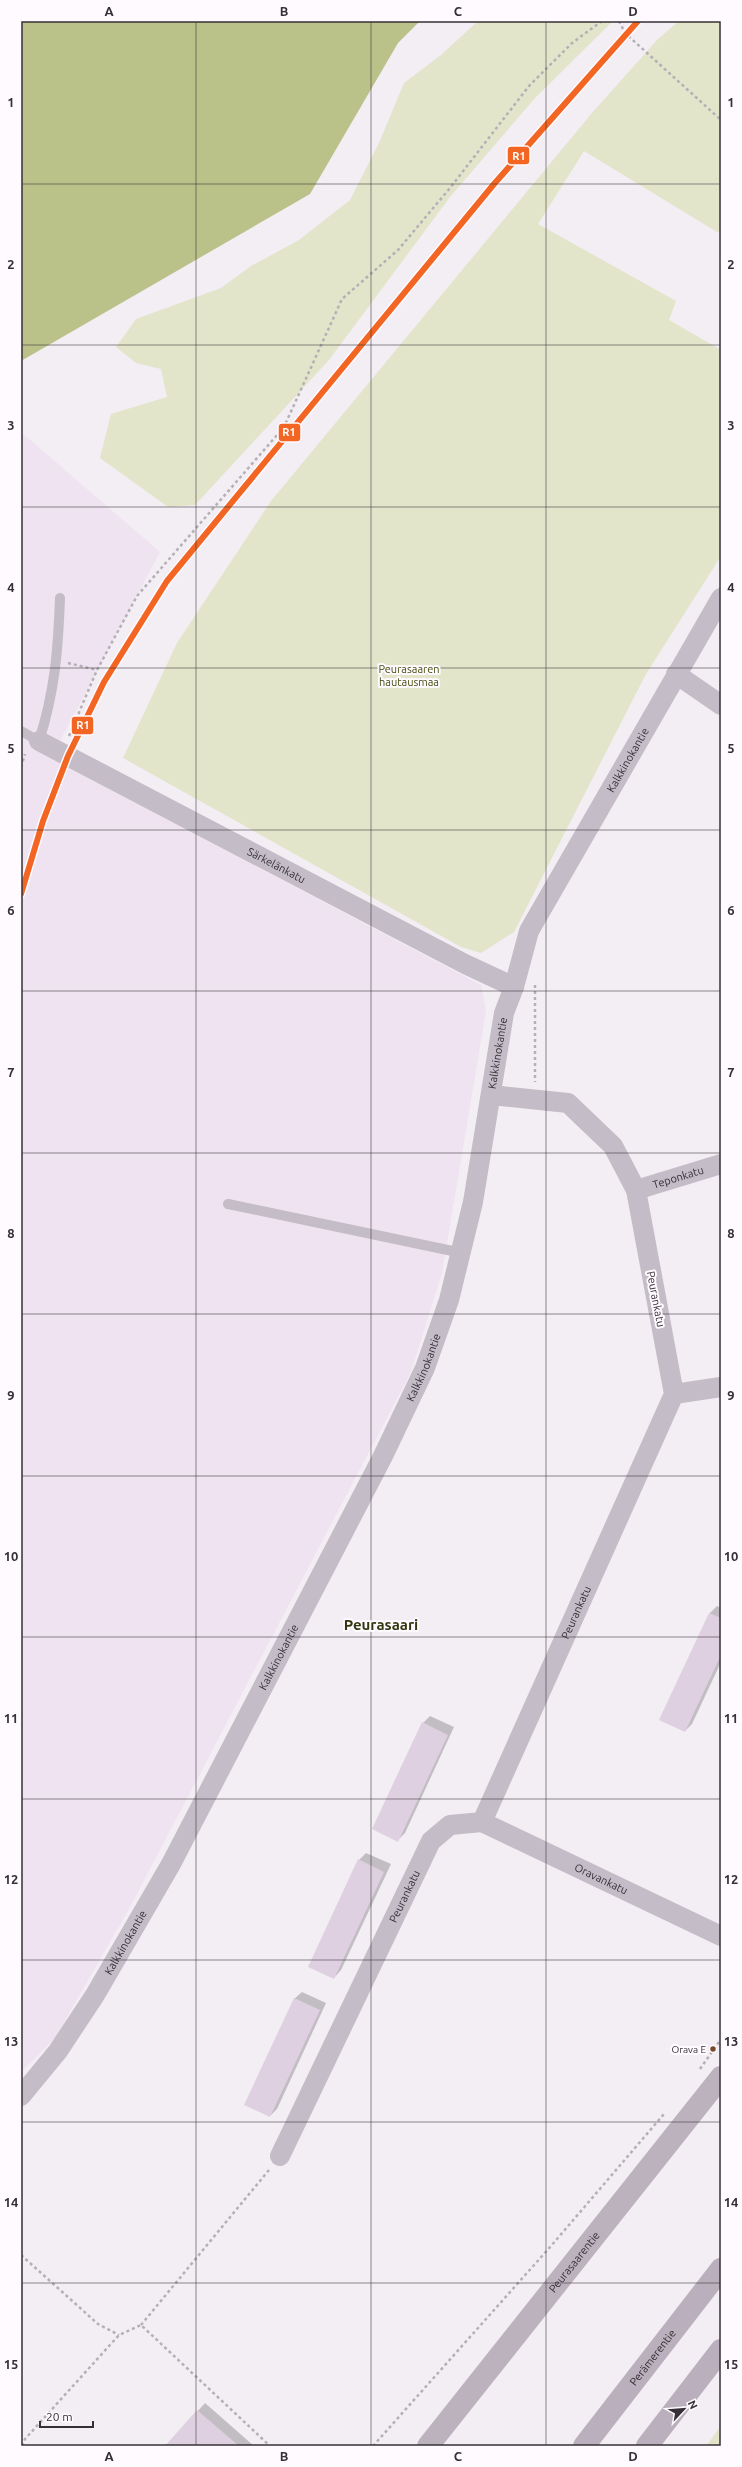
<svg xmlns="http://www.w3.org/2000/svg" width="742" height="2467" viewBox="0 0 742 2467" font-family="Ubuntu,sans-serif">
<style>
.built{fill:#efe3f1}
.green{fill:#e2e5ca}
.water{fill:#bac28a}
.shadow{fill:#0003}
.building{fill:#ded0e0}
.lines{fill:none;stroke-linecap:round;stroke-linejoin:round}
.path{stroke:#b5afb6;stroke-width:2.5;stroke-dasharray:3 3;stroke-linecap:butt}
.lane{stroke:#c4bcc6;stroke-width:10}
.street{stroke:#c4bcc6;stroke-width:20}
.secondary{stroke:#bcb2be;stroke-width:22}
.highway{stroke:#baafbc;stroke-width:22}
.rail-1-casing{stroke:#fefaff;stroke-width:9}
.rail-1{stroke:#f26522;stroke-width:6}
.grid{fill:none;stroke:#343035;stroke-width:1;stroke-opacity:0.55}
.bus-dot{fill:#7a4b2a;stroke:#fefaff;stroke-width:1.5}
.labels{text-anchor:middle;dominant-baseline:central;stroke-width:4;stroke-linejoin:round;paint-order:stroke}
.bus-label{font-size:10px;fill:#343035;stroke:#fefaff;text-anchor:end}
.park-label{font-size:11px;fill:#464f11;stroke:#fefaff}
.street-label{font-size:11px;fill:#343035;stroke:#fefaff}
.district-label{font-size:15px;font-weight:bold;fill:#313810;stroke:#fefaff}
.line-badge{stroke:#fefaff;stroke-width:1.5}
.badge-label{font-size:11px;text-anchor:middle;font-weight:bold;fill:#fff}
.neatline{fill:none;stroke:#343035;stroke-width:1.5}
.grid-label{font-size:13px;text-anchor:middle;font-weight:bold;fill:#343035}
</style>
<rect width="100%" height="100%" fill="#f3edf4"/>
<polygon class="built" points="21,432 160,552 51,758 481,985 486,1011 442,1273 411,1372 130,1907 55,2038 21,2072"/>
<g class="green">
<polygon points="478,21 613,21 536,97 450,197 329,360 195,505 168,507 100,458 111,414 167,397 161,369 136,363 116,347 136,319 221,288 251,266 299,240 350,200 379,143 404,83 441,55"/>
<polygon points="679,21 721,21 721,231 717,232 584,151 538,224 676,301 669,320 721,350 721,556 646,674 514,932 481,953 461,947 123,758 177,643 271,501 592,113 658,39"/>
<polygon points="721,2426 721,2446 706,2446"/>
</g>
<polygon class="water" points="21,21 420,21 398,43 310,194 21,361"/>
<g class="shadow">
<polygon points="717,1606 721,1608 721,1662 692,1724 685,1731 660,1719 710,1613"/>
<polygon points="430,1716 454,1727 405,1833 398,1840 423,1723"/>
<polygon points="366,1853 391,1864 341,1970 334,1978 359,1860"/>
<polygon points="302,1992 326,2003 277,2109 270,2116 294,1999"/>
<polygon points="205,2403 254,2446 173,2446 169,2443"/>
</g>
<g class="building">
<polygon points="709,1613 721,1618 721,1655 685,1732 659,1720"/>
<polygon points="422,1722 448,1735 398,1842 372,1829"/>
<polygon points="358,1859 384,1872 334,1979 308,1967"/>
<polygon points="294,1998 320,2010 270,2117 244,2105"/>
<polygon points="197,2410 239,2446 165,2446"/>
</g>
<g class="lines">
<g class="path">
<polyline points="619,21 625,33 721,120"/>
<polyline points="68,663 97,670 137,596 284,427 342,299 398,250 450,188 529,86 572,43 602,21"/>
<polyline points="69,736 97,670"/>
<polyline points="21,767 25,754"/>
<polyline points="535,985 535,1082"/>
<polyline points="700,2069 721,2039"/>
<polyline points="21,2255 98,2324 119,2335"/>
<polyline points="141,2325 269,2170"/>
<polyline points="22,2446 25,2439 119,2335 141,2325 270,2446"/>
<polyline points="373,2446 551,2246 664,2114"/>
</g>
<g class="lane">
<path d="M21,731l18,10c16,-50 19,-91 21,-143"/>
<polyline points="228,1204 462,1253"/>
</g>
<g class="street">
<polyline points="676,674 721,705"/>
<path id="s1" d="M39,741l426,223 49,23"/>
<path id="s2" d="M636,1190l85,-26"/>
<polyline points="674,1394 721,1387"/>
<path id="s3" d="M482,1822l239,114"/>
<path id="s4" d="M21,2096l37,-45 37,-56 76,-131 212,-408 42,-88 24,-68 24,-98 31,-189 10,-26 15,-56 192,-333"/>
<path id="s5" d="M280,2156l151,-315 19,-16 32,-3 192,-428 -38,-204 -23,-44 -45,-43 -77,-8"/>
</g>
<path class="secondary" id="s6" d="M428,2446l293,-369"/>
<g class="highway">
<path id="s7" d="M584,2446l137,-177"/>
<polyline points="647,2446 721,2350"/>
</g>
<g class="rail-1-casing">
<polyline id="rail-1" points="21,894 43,821 68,756 104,682 167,581 494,184 638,21"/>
</g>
<use href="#rail-1" class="rail-1"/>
</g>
<path class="grid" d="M196,21v2425M371,21v2425M546,21v2425M21,184h700M21,345h700M21,507h700M21,668h700M21,830h700M21,991h700M21,1153h700M21,1314h700M21,1476h700M21,1637h700M21,1799h700M21,1960h700M21,2122h700M21,2283h700"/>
<circle class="bus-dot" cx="713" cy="2049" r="3.5"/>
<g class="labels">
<g class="bus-label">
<text x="706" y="2049">Orava E</text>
</g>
<g class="park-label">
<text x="409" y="669">Peurasaaren<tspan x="409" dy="13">hautausmaa</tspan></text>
</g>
<g class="street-label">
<text stroke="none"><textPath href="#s4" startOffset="1482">Kalkkinokantie</textPath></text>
<text stroke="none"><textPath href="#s1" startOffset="268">Särkelänkatu</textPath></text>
<text stroke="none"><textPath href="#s4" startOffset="1158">Kalkkinokantie</textPath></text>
<text stroke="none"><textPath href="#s2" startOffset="44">Teponkatu</textPath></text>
<text transform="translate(656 1299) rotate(79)">Peurankatu</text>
<text stroke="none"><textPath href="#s4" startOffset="834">Kalkkinokantie</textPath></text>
<text stroke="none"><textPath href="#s5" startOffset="636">Peurankatu</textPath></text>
<text stroke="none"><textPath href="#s4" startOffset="510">Kalkkinokantie</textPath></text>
<text stroke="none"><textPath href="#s3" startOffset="132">Oravankatu</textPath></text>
<text stroke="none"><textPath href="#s5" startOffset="288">Peurankatu</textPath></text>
<text stroke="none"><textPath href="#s4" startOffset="186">Kalkkinokantie</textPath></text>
<text stroke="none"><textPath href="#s6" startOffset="235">Peurasaarentie</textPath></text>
<text stroke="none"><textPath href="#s7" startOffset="112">Perämerentie</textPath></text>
</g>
<g class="district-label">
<text x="381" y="1624">Peurasaari</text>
</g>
</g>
<g class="line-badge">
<rect x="507" y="146" width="23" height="19" rx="4" fill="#f26522"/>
<rect x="278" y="423" width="23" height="19" rx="4" fill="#f26522"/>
<rect x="71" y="716" width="23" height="19" rx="4" fill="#f26522"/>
</g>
<g class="badge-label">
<text x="519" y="160">R1</text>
<text x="289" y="436">R1</text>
<text x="83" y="729">R1</text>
</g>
<rect width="742" height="2467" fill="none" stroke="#fefaff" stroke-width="44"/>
<g transform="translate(684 2409) rotate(64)" stroke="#fefaff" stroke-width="3" paint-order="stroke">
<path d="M0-3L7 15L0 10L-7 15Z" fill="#343035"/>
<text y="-6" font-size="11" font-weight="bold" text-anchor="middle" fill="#343035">N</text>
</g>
<path d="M40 2421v6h53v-6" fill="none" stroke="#343035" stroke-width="2"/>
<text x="46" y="2421" font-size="12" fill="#343035" stroke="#fefaff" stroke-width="3" paint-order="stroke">20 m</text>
<rect x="22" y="22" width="698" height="2423" class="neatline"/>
<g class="grid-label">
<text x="109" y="16">A</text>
<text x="284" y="16">B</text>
<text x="458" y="16">C</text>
<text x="633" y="16">D</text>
<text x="11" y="107">1</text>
<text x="731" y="107">1</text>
<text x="11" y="269">2</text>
<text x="731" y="269">2</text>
<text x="11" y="430">3</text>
<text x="731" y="430">3</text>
<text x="11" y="592">4</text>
<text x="731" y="592">4</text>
<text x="11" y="753">5</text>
<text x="731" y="753">5</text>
<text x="11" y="915">6</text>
<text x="731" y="915">6</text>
<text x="11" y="1077">7</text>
<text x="731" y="1077">7</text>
<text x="11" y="1238">8</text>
<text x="731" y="1238">8</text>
<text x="11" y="1400">9</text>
<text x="731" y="1400">9</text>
<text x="11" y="1561">10</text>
<text x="731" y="1561">10</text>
<text x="11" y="1723">11</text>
<text x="731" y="1723">11</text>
<text x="11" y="1884">12</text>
<text x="731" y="1884">12</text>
<text x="11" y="2046">13</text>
<text x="731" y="2046">13</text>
<text x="11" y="2207">14</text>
<text x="731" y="2207">14</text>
<text x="11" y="2369">15</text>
<text x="731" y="2369">15</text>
<text x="109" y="2461">A</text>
<text x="284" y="2461">B</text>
<text x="458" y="2461">C</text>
<text x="633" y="2461">D</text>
</g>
</svg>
